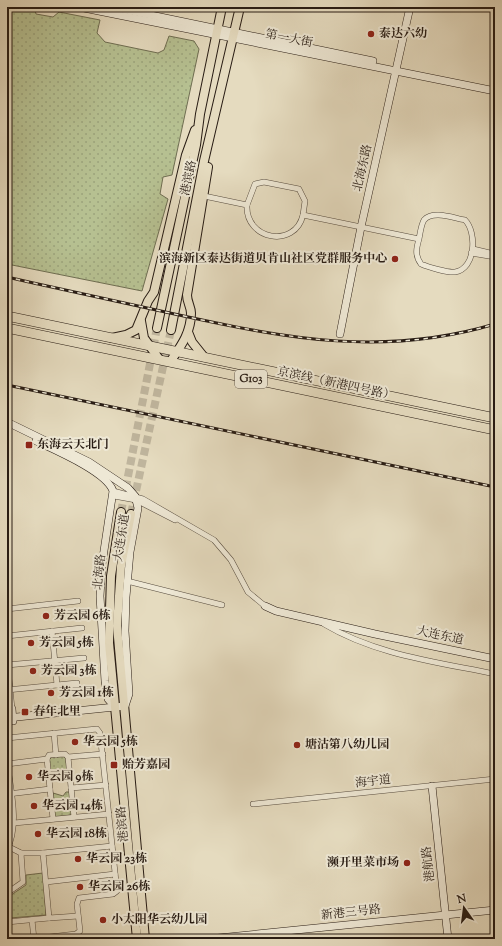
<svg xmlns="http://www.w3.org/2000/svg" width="502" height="946" viewBox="0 0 502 946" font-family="'Sorts Mill Goudy','Noto Serif SC',serif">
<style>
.garden{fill:url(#garden-dots);stroke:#6f6e52}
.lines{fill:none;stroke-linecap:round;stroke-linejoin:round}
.primary-tunnel{stroke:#bfb59d;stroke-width:8;stroke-dasharray:8 4;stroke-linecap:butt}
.street-casing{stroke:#574c3f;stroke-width:6}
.secondary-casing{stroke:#281c14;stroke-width:8}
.primary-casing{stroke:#281c14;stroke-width:10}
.highway-casing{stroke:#281c14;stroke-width:10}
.street{stroke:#eee8d5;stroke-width:5}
.secondary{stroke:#eee8d5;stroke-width:7}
.primary{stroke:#e5dbbf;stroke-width:8}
.highway{stroke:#e5dbbf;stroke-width:9}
.rail-casing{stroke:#281c14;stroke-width:3}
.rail{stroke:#eee8d5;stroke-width:1.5;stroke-dasharray:4.5;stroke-linecap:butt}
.poi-dot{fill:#8f2418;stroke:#eee8d5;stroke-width:1.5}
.labels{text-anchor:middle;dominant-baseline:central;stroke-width:4;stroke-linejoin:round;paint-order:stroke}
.shield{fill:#eee8d5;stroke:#63594e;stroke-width:1}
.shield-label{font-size:11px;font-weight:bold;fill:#281c14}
.poi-label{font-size:12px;font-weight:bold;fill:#281c14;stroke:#eee8d5;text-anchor:start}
.street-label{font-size:12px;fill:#281c14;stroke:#eee8d5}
</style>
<defs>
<pattern id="garden-dots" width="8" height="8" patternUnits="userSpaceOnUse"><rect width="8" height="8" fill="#b6c091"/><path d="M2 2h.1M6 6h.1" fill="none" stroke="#9ca47c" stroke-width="1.8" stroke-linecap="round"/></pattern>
</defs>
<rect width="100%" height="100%" fill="#e5dbbf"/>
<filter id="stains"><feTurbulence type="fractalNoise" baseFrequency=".005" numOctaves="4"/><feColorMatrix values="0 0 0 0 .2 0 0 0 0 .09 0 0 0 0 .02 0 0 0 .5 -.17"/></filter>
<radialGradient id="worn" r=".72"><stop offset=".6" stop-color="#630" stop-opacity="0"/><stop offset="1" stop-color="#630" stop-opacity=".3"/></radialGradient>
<g class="garden">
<polygon points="7,7 24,7 35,10 36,14 53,17 59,12 100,20 97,33 105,42 158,53 164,50 169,36 194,41 199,49 172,175 163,177 160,194 168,199 142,291 7,264"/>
<polygon points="63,756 66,759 69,780 59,778 55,781 51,782 49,760 52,757"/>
<polygon points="66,792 70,792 72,815 55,817 53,793 63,796"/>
<polygon points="43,873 46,915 10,918 8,897 26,885 26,875"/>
</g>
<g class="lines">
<g class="primary-tunnel">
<polyline points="121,512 157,328"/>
<polyline points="131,514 171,330"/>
</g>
<g class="street-casing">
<g id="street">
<path d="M204,196l43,9 8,-21 9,-2 35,7 6,12 -2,14 116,24c1,-5 2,-14 5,-19 9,-10 29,-2 41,0 12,12 11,49 -10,52 -7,1 -27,-5 -34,-8 -6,-8 -5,-15 -2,-25"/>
<path d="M247,205c-2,35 48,44 56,10"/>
<polyline points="473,249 494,254"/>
<polyline points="471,253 495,257"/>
<polyline points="113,491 143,499 214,540 231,560 248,592 265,606"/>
<polyline points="114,496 136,500 175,520"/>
<polyline points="127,581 222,605"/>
<polyline points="7,609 78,601"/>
<path d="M324,624c52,31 113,38 171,50"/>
<polyline points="52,631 57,685"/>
<polyline points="7,636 82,628"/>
<polyline points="7,659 12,709"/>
<polyline points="7,665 84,658"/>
<polyline points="7,690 77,683"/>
<polyline points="54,733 56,755"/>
<polyline points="7,738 97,729 100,733 117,891 113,894 79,898 77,904 80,931 76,934 32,939"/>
<polyline points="68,757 103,754"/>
<path d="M7,761c3,26 13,64 0,88"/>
<polyline points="7,764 47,759"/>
<polyline points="71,788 106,785"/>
<polyline points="8,794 50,789"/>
<polyline points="253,804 495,779"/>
<polyline points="53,819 47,759 49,755 65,754 68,757 74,817"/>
<polyline points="14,823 109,814"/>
<polyline points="9,847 21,853 43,853 49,918 78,916"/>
<polyline points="43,853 112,846"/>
<polyline points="46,882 115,874"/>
<polyline points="7,893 23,882 21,853"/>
<polyline points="32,920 34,939"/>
<polyline points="7,922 49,918"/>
</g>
</g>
<g class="secondary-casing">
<g id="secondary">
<polyline points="79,7 495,91"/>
<polyline points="112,7 373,61"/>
<polyline points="340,334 361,227 410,7"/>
<polyline points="7,422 89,462 128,488 135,496 138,508 130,552 126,597 125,631 129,694 125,706 115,707 7,718"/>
<path d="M36,441c19,9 71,31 77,50l-11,73 -2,32 5,85 3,18 7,8"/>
<polyline points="265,606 276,611 375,634 495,659"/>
<polyline points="12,709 13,721"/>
<polyline points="432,786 448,939"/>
<polyline points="208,939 495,910"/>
</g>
</g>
<g class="primary-casing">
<g id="primary">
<polyline points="141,321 144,338 159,359"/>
<polyline points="157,328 196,145 200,114 222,7"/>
<polyline points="171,330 204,161 240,7"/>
<polyline points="188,332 192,342 204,357"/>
<polyline points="112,338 126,335 136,330 148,301 154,292 186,155 195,130"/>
<path d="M170,362c11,-16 21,-29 21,-49 0,-6 -4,-11 -4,-18l21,-128"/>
<polyline points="121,512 111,576 109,643 137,939"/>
<polyline points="131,514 121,566 117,626 145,939"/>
</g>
</g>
<g class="highway-casing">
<g id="highway">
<polyline points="7,316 495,418"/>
<polyline points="7,328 495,430"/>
</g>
</g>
<use href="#street" class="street"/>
<use href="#secondary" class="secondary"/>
<use href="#primary" class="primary"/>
<use href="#highway" class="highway"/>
<g class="rail-casing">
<g id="rail">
<path d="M7,277c57,13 114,25 172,38 110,24 205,42 316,9"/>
<polyline points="7,385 495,487"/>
</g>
</g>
<use href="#rail" class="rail"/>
</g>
<g class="poi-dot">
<circle cx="371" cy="34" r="4"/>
<circle cx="395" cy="259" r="4"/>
<rect x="25" y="441" width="8" height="8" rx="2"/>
<circle cx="46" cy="616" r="4"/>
<circle cx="31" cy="643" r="4"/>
<circle cx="33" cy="671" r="4"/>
<circle cx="51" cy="693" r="4"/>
<rect x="21" y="708" width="8" height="8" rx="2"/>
<circle cx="75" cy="742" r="4"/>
<circle cx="297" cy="745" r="4"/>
<rect x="110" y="761" width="8" height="8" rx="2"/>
<circle cx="29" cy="777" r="4"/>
<circle cx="34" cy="806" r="4"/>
<circle cx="38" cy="834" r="4"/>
<circle cx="78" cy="859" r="4"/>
<circle cx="407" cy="863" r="4"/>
<circle cx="80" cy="887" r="4"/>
<circle cx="103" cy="920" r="4"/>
</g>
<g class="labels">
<rect class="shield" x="235" y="370" width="32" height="18" rx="3"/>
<g class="shield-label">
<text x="251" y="379">G103</text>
</g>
<g class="poi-label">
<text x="379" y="34">泰达六幼</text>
<text x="387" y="259" text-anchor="end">滨海新区泰达街道贝肯山社区党群服务中心</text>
<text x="37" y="445">东海云天北门</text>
<text x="54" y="616">芳云园 6栋</text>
<text x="39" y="643">芳云园 5栋</text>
<text x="41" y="671">芳云园 3栋</text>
<text x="59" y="693">芳云园 1栋</text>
<text x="33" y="712">春年北里</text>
<text x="83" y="742">华云园 5栋</text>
<text x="305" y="745">塘沽第八幼儿园</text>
<text x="122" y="765">贻芳嘉园</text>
<text x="37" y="777">华云园 9栋</text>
<text x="42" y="806">华云园 14栋</text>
<text x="46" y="834">华云园 18栋</text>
<text x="86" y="859">华云园 23栋</text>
<text x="399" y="863" text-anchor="end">濒开里菜市场</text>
<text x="88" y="887">华云园 26栋</text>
<text x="111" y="920">小太阳华云幼儿园</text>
</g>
<g class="street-label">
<text transform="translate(289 39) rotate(11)">第一大街</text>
<text transform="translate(363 168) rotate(-77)">北海东路</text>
<text transform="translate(189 178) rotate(-78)">港滨路</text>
<text transform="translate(336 384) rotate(12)">京滨线（新港四号路）</text>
<text transform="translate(122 538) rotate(-81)">大连东道</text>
<text transform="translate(100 572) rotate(-84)">北海路</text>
<text transform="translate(440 636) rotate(12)">大连东道</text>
<text transform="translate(373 782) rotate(-6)">海宇道</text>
<text transform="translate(123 824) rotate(-95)">港滨路</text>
<text transform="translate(429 864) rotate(-96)">港航路</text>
<text transform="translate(351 913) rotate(-6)">新港三号路</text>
</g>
</g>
<rect width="502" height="946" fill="none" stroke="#e5dbbf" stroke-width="24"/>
<rect x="8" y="8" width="486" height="930" fill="none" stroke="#281c14" stroke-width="2"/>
<rect x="12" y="12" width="478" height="922" fill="none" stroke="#281c14"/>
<g transform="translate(464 908) rotate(346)" stroke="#eee8d5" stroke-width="3" paint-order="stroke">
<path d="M0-3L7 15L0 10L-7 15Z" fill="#281c14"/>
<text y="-6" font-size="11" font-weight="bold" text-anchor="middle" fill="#281c14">N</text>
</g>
<rect width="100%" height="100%" filter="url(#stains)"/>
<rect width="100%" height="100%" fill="url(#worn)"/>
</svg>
